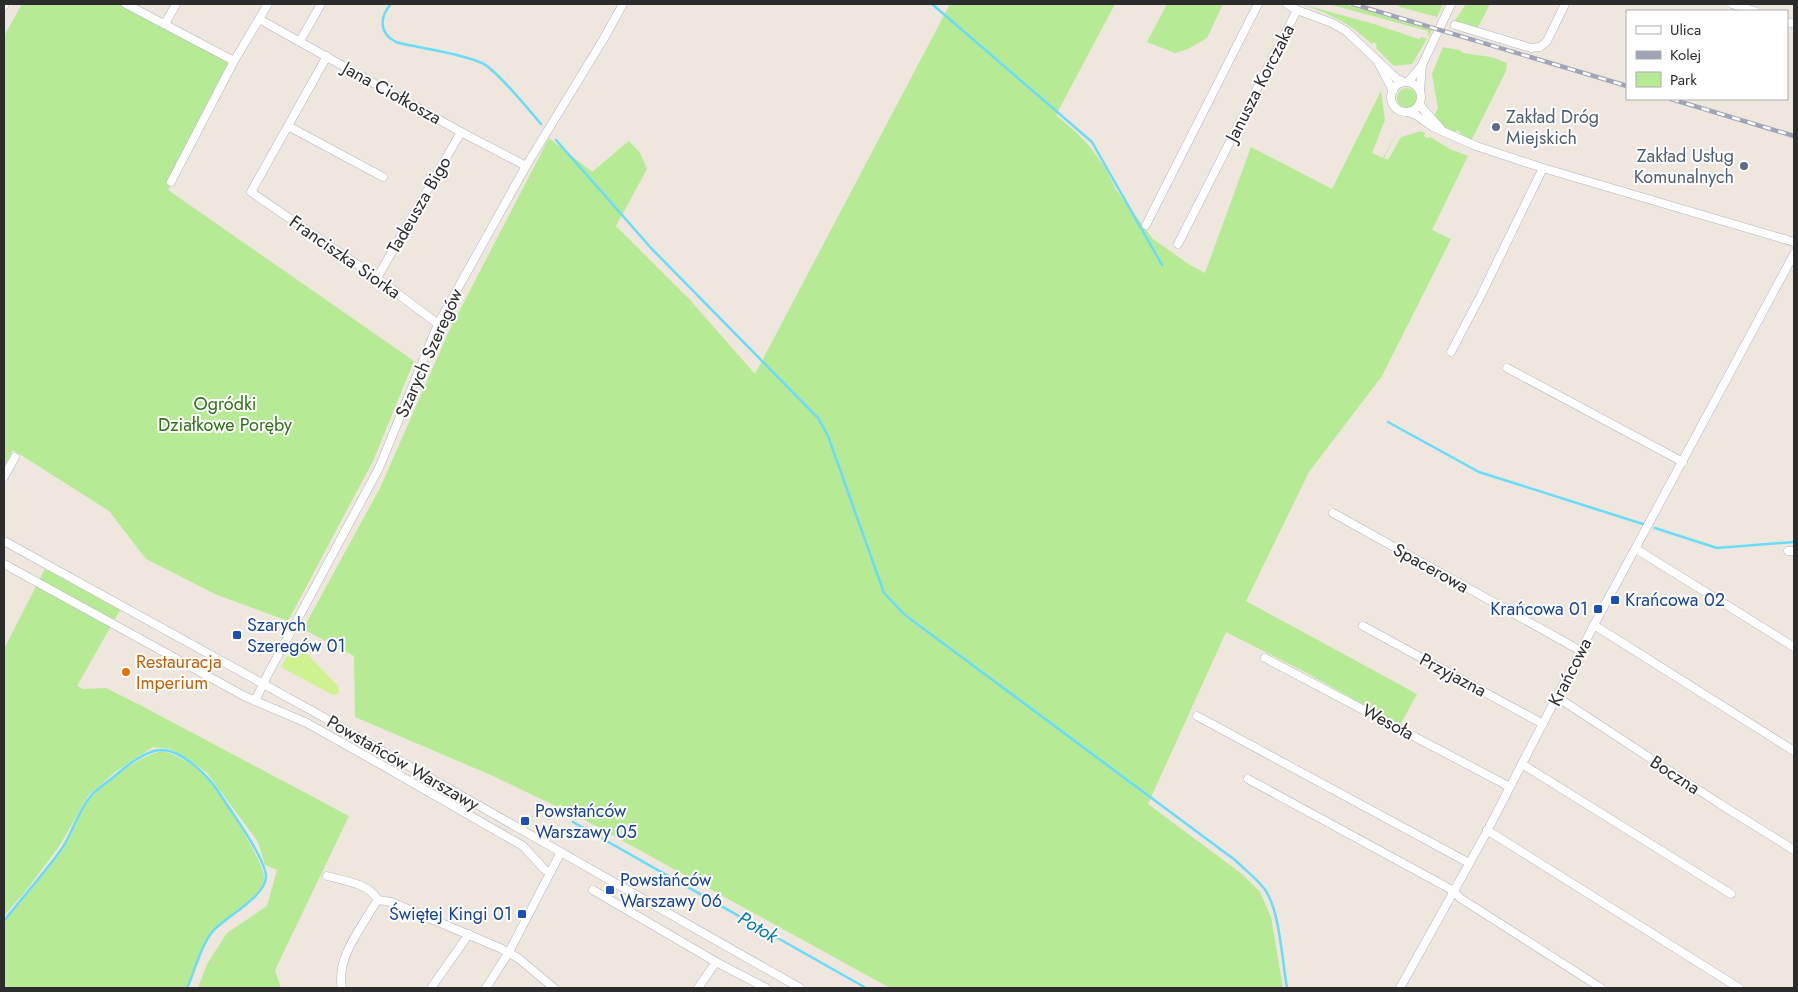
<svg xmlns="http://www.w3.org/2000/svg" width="1798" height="992" viewBox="0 0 1798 992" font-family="Jost,sans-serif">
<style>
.green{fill:#b7ea95}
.pitch{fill:#cff290}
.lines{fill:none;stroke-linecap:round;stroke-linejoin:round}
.stream{stroke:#68dcfa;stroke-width:2.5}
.minor-casing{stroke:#b2b5c1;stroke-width:9}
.minor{stroke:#fff;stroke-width:8}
.rail-casing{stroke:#9fa4b8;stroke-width:4.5}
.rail{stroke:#fff;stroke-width:2.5;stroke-dasharray:8;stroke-linecap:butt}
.service-dot{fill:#5c6f8a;stroke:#fff;stroke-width:2}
.transit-dot{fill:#1a4fb4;stroke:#fff;stroke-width:2}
.food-dot{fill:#e8710a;stroke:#fff;stroke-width:2}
.labels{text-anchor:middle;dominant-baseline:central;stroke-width:4;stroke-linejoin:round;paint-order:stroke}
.street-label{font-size:18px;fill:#2c2c2c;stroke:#fff}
.service-label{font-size:18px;fill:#4e5e75;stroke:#fff;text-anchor:start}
.park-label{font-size:18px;fill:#2d7214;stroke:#fff}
.transit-label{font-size:18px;fill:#164399;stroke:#fff;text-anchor:start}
.food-label{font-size:18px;fill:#c56008;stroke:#fff;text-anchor:start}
.water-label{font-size:19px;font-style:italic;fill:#017bac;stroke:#fff}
</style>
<rect width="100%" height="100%" fill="#efe6de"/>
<g class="green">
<polygon points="22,4 126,4 234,61 168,190 414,361 373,461 288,621 215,594 146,559 109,511 13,450 4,467 4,36"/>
<polygon points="950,4 1115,4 1056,115 1078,134 1089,146 1105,167 1117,191 1153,239 1190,265 1205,273 1251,147 1332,189 1381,91 1385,120 1372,153 1383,158 1399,128 1384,158 1388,160 1401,137 1421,131 1425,133 1424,136 1428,138 1430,137 1450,149 1468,156 1432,230 1451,239 1382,376 1309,472 1246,601 1417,694 1400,725 1305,672 1226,632 1148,804 1242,874 1260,892 1271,917 1283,988 890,988 583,819 493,776 355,717 354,656 303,629 380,488 449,331 549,138 592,172 629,141 640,153 647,169 616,226 690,300 755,374"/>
<polygon points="1167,4 1223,4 1207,38 1188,49 1175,53 1147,42"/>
<path d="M1301,4l73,20 45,15 3,-2 5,2 -15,25 -18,2 -18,-18 1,-3 -3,-3 -2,2c-21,-20 -43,-31 -71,-40z"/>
<polygon points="1328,4 1344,4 1432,30 1428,37 1428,31"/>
<polygon points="1396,4 1443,4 1437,17 1400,7"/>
<polygon points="1466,4 1490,4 1477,29 1454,22"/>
<polygon points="1443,47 1459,50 1463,53 1491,57 1507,63 1506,71 1471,141 1460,135 1461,133 1457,130 1454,134 1440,124 1433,118 1438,108 1432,74"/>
<circle cx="1407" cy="98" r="10"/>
<polygon points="45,569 120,610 77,686 83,689 106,688 138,704 349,816 275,970 281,988 198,988 207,964 227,933 267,906 277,870 265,865 258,842 207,773 188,759 170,749 153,747 115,772 88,796 60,845 28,888 4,916 4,649"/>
<path d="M161,751c16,3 31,13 43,24 12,11 63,90 60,104 -3,16 -22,26 -33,36 -12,9 -24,19 -30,34 -2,4 -3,10 -4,15 -3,8 -7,16 -11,24h-182v-65c19,-26 42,-49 60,-75 8,-13 12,-26 18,-38 13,-23 54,-52 79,-59z"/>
</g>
<polygon class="pitch" points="299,644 303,646 308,655 338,686 339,693 333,695 281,667 291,649"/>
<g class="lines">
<g class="stream">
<path d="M391,4c-11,12 -13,29 5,38 5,2 13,3 18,4 23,5 47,8 68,17 15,7 47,47 59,61"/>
<polyline points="932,4 1092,142 1162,265"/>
<path d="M556,140l95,108 167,170 10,18 56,157 21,22 330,245c9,9 20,17 28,27 17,20 19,74 24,101"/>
<polyline points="1388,422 1479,472 1643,524"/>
<polyline points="1655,528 1717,548 1794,542"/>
<polyline points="573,822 866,988"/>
<path d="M4,921c19,-25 41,-48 59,-74 10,-16 15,-35 27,-50 7,-9 18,-15 26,-22 10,-9 32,-26 46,-25 20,0 46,26 56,41 11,18 48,67 48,86 -1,20 -39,39 -52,53 -13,14 -19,41 -27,58"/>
</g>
<g class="minor-casing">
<g id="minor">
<polyline points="126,4 234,61"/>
<polyline points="1287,4 1297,10 1332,23 1346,31 1397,79 1404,82"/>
<polyline points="1732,4 1755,11"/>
<polyline points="4,6 5,4"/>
<polyline points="259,19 461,132 526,166"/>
<polyline points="1787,22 1794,24"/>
<polyline points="165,24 176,4"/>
<polyline points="1455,25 1531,48 1540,47 1547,41 1565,4"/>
<polyline points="300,41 321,4"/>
<polyline points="327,56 251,192 377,278 438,324"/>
<polyline points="1379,64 1393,91"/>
<circle cx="1406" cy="97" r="15"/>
<polyline points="1408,82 1422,65 1451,4"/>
<polyline points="1420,90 1422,65"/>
<polyline points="1420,104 1423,109 1441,129"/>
<polyline points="1409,112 1416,115 1433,127 1476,146 1543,168 1794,242"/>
<polyline points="288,126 383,177"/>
<polyline points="171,182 234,61 268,4"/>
<polyline points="1146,225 1258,4"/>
<polyline points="1178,244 1297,10"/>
<polyline points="377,278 461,132"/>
<polyline points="1451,352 1481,295 1543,168"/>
<polyline points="1507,368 1683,462"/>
<polyline points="4,477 15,457"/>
<polyline points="1333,513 1581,651"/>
<polyline points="4,541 316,713 800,988"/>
<polyline points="1636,549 1794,647"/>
<polyline points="1788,551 1794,551"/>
<polyline points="4,564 244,696 307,723 380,764 523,846 544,869 550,873"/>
<polyline points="1594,625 1794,751"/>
<polyline points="1363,626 1543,724"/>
<polyline points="1265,658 1510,787"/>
<polyline points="1557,697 1720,804 1794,850"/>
<polyline points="255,701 268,674 379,468 438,324 526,166 603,40 623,4"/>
<polyline points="1197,716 1469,863"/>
<polyline points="1522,764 1731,894"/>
<polyline points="1248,779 1454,891 1460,898 1601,988"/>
<polyline points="1487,830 1739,988"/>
<path d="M327,876c18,5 41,7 51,24l13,2 109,46 18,10 36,30"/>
<polyline points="593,890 716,962 766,988"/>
<path d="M342,988c-6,-29 17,-57 31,-81l5,-7"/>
<polyline points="431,988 469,934"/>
<polyline points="486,988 509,952 561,852"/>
<polyline points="698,988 716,962"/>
<polyline points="1400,988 1484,837 1594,625 1794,254"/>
</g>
</g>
<use href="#minor" class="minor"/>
<g class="rail-casing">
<g id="rail">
<polyline points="1353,4 1627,86"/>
<polyline points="1671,99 1794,136"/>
</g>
</g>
<use href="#rail" class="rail"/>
</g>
<g class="service-dot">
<circle cx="1496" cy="127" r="5"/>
<circle cx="1744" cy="166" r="5"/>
</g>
<g class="transit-dot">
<rect x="1610" y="595" width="10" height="10" rx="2.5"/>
<rect x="1593" y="604" width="10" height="10" rx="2.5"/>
<rect x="232" y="630" width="10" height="10" rx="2.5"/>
<rect x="520" y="816" width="10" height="10" rx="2.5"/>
<rect x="605" y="885" width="10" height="10" rx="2.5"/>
<rect x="517" y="909" width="10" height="10" rx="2.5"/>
</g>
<circle class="food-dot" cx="126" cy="672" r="5"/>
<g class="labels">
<g class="street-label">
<text transform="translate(1260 83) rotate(-63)">Janusza Korczaka</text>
<text transform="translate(392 93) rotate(29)">Jana Ciołkosza</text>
<text transform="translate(419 205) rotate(-60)">Tadeusza Bigo</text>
<text transform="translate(345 257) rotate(35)">Franciszka Siorka</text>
<text transform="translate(429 353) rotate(-66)">Szarych Szeregów</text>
<text transform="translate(1431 568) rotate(29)">Spacerowa</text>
<text transform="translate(1570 672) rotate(-63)">Krańcowa</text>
<text transform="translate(1453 675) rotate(28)">Przyjazna</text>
<text transform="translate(1388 722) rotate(28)">Wesoła</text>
<text transform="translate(403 763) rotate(30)">Powstańców Warszawy</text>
<text transform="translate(1675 775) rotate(33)">Boczna</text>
</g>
<g class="service-label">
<text x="1506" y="117">Zakład Dróg<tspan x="1506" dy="21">Miejskich</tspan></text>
<text x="1734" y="156" text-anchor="end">Zakład Usług<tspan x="1734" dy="21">Komunalnych</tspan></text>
</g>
<g class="park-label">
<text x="225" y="404">Ogródki<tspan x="225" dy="21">Działkowe Poręby</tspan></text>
</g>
<g class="transit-label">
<text x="1625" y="600">Krańcowa 02</text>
<text x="1588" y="609" text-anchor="end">Krańcowa 01</text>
<text x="247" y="625">Szarych<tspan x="247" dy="21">Szeregów 01</tspan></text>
<text x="535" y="811">Powstańców<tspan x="535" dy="21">Warszawy 05</tspan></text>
<text x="620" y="880">Powstańców<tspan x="620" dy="21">Warszawy 06</tspan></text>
<text x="512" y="914" text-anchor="end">Świętej Kingi 01</text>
</g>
<g class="food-label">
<text x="136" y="662">Restauracja<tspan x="136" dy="21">Imperium</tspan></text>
</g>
<g class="water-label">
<text transform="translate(758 927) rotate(30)">Potok</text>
</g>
</g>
<rect width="1798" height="992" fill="none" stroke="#2c2c2c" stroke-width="10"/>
<rect x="1626" y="10" width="162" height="90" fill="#ffffff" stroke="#ababab"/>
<rect x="1636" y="26" width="25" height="8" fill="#ffffff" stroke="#ababab"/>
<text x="1670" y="35" font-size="15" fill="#2c2c2c">Ulica</text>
<rect x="1636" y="51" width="25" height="8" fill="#9fa4b8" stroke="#ababab"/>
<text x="1670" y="60" font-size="15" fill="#2c2c2c">Kolej</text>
<rect x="1636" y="72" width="25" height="15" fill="#b7ea95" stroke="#ababab"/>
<text x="1670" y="85" font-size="15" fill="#2c2c2c">Park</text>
</svg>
